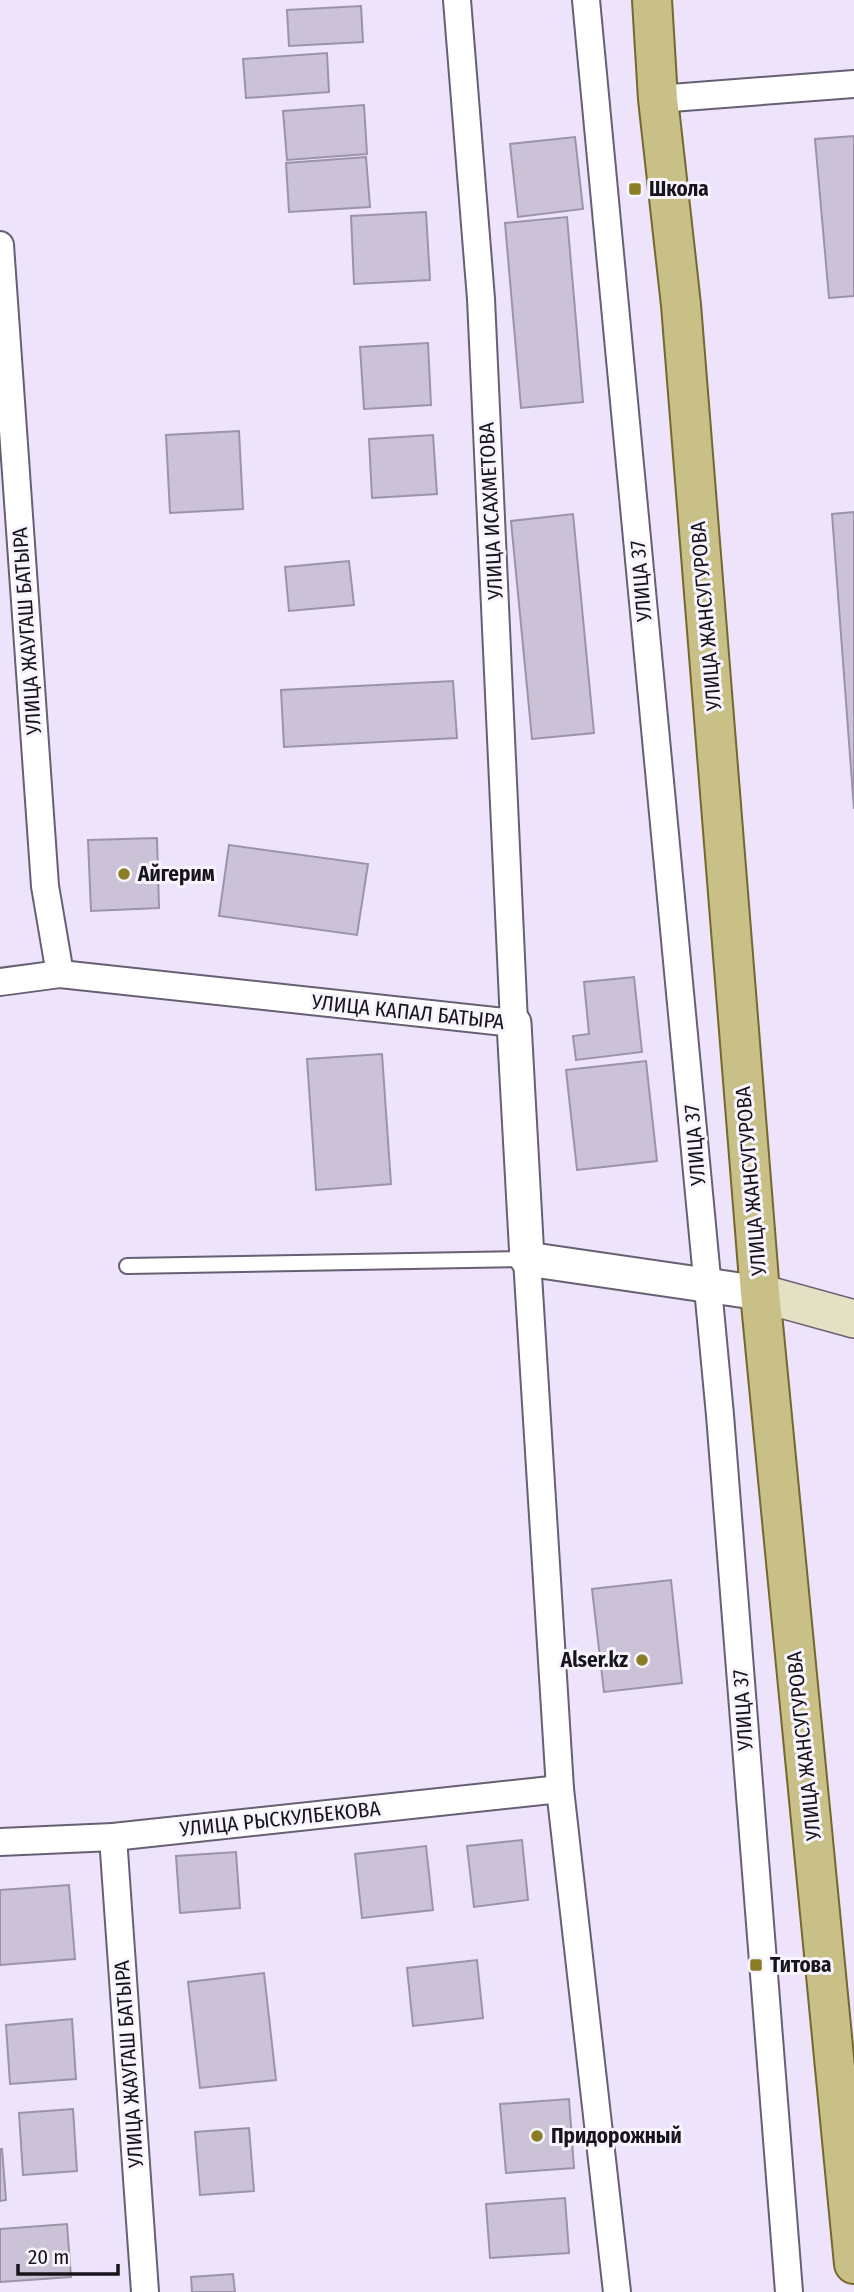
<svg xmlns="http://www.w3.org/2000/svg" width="854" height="2292" viewBox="0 0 854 2292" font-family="'Fira Sans Condensed',sans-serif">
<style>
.building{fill:#cbc2d8;stroke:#9c93a8;stroke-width:2}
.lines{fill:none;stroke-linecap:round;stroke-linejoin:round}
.service-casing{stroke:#675f72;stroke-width:18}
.minor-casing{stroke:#675f72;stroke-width:30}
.tertiary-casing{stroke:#675f72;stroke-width:37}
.secondary-casing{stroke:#675f72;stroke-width:40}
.primary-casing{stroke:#74682e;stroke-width:42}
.service{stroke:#fff;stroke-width:14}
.minor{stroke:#fff;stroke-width:26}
.tertiary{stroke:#fff;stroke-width:33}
.secondary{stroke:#e4e0c3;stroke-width:37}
.primary{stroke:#c9c087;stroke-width:38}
.poi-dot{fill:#8b7d23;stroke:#f7f4fd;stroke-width:2.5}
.labels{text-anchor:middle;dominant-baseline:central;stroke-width:6;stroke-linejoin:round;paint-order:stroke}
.poi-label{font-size:21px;font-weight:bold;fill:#18141c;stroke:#f7f4fd;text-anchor:start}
.street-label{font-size:21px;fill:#18141c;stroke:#f7f4fd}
</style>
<rect width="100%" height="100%" fill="#ede3fa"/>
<g class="building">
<polygon points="361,6 363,42 289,46 287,10"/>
<polygon points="327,53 329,92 246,98 243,59"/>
<polygon points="364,105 367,154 287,160 283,111"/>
<polygon points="854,136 854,296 829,298 815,139"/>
<polygon points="575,137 583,209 518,217 510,144"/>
<polygon points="366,157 370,207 289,212 286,163"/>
<polygon points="426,212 430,280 354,284 351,216"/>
<polygon points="567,217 583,402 521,408 505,223"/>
<polygon points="428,343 431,405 364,409 360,347"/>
<polygon points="239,431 243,509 170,513 166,435"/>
<polygon points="433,435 437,494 372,498 369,439"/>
<polygon points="854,512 854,809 832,514"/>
<polygon points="573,514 594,733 532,739 511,521"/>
<polygon points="349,561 354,605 289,611 285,567"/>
<polygon points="453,681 457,738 284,747 281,690"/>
<polygon points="157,838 159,908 91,911 88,840"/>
<polygon points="229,845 368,864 357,935 219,916"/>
<polygon points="634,977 642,1052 576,1060 573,1036 589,1034 584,982"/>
<polygon points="382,1054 391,1184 316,1190 307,1059"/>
<polygon points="646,1061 657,1161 577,1170 566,1070"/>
<polygon points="671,1580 682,1683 604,1692 592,1589"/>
<polygon points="522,1840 528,1900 474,1907 467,1846"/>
<polygon points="426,1846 433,1910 362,1918 355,1854"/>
<polygon points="236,1852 240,1908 180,1913 176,1856"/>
<polygon points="69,1885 75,1959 0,1965 0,1890"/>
<polygon points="477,1960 483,2018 413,2026 407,1968"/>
<polygon points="264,1973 276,2080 200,2088 188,1982"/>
<polygon points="72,2019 76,2079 10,2084 6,2025"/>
<polygon points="569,2099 574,2168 506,2173 500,2104"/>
<polygon points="73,2109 77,2171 23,2175 19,2113"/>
<polygon points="249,2128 254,2191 200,2195 195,2132"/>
<polygon points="0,2149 2,2149 6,2200 0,2201"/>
<polygon points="565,2198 569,2253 490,2258 486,2204"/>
<polygon points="67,2224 71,2277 0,2282 0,2229"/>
<polygon points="233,2274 235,2292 192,2292 191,2277"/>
</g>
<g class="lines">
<g class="service-casing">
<polyline id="service" points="127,1266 527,1259"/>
</g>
<g class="minor-casing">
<g id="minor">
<polyline points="586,0 720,1415 789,2292"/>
<polyline points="658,99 854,84"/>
<polyline points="0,245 45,886 60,974"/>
<polyline points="0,982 60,974 514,1023 481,299 457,0"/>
<polyline points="527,1259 560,1789 617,2292"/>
<polyline points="113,1837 145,2292"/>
<polyline points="0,1842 113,1837 560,1789"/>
</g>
</g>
<g class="tertiary-casing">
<polyline id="tertiary" points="514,1023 527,1259 760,1293"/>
</g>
<g class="secondary-casing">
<polyline id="secondary" points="760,1293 854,1319"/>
</g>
<g class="primary-casing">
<polyline id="primary" points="652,0 658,99 681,305 760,1293 854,2264"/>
</g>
<use href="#service" class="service"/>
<use href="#minor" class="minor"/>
<use href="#tertiary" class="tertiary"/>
<use href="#secondary" class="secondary"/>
<use href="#primary" class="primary"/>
</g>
<g class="poi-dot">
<rect x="628" y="182" width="14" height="14" rx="3.5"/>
<circle cx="124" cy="874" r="7"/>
<circle cx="642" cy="1660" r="7"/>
<rect x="749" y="1958" width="14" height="14" rx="3.5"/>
<circle cx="537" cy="2136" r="7"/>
</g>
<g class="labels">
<g class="poi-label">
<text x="649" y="189">Школа</text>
<text x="138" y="874">Айгерим</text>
<text x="628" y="1660" text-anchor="end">Alser.kz</text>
<text x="770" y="1965">Титова</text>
<text x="551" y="2136">Придорожный</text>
</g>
<g class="street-label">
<text transform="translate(491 511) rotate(-93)">УЛИЦА ИСАХМЕТОВА</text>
<text transform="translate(641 581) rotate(-95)">УЛИЦА 37</text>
<text transform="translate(706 616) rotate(-95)">УЛИЦА ЖАНСУГУРОВА</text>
<text transform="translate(27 631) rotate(-94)">УЛИЦА ЖАУГАШ БАТЫРА</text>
<text transform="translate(408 1012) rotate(6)">УЛИЦА КАПАЛ БАТЫРА</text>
<text transform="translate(695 1145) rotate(-95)">УЛИЦА 37</text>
<text transform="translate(751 1181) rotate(-95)">УЛИЦА ЖАНСУГУРОВА</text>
<text transform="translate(743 1710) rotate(-94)">УЛИЦА 37</text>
<text transform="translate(804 1746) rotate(-96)">УЛИЦА ЖАНСУГУРОВА</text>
<text transform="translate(280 1819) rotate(-6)">УЛИЦА РЫСКУЛБЕКОВА</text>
<text transform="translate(129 2064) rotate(-94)">УЛИЦА ЖАУГАШ БАТЫРА</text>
</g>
</g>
<path d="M18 2264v10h100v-10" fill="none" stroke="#18141c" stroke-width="3.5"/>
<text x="28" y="2264" font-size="21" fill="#18141c" stroke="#f7f4fd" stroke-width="5" paint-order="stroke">20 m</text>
</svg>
